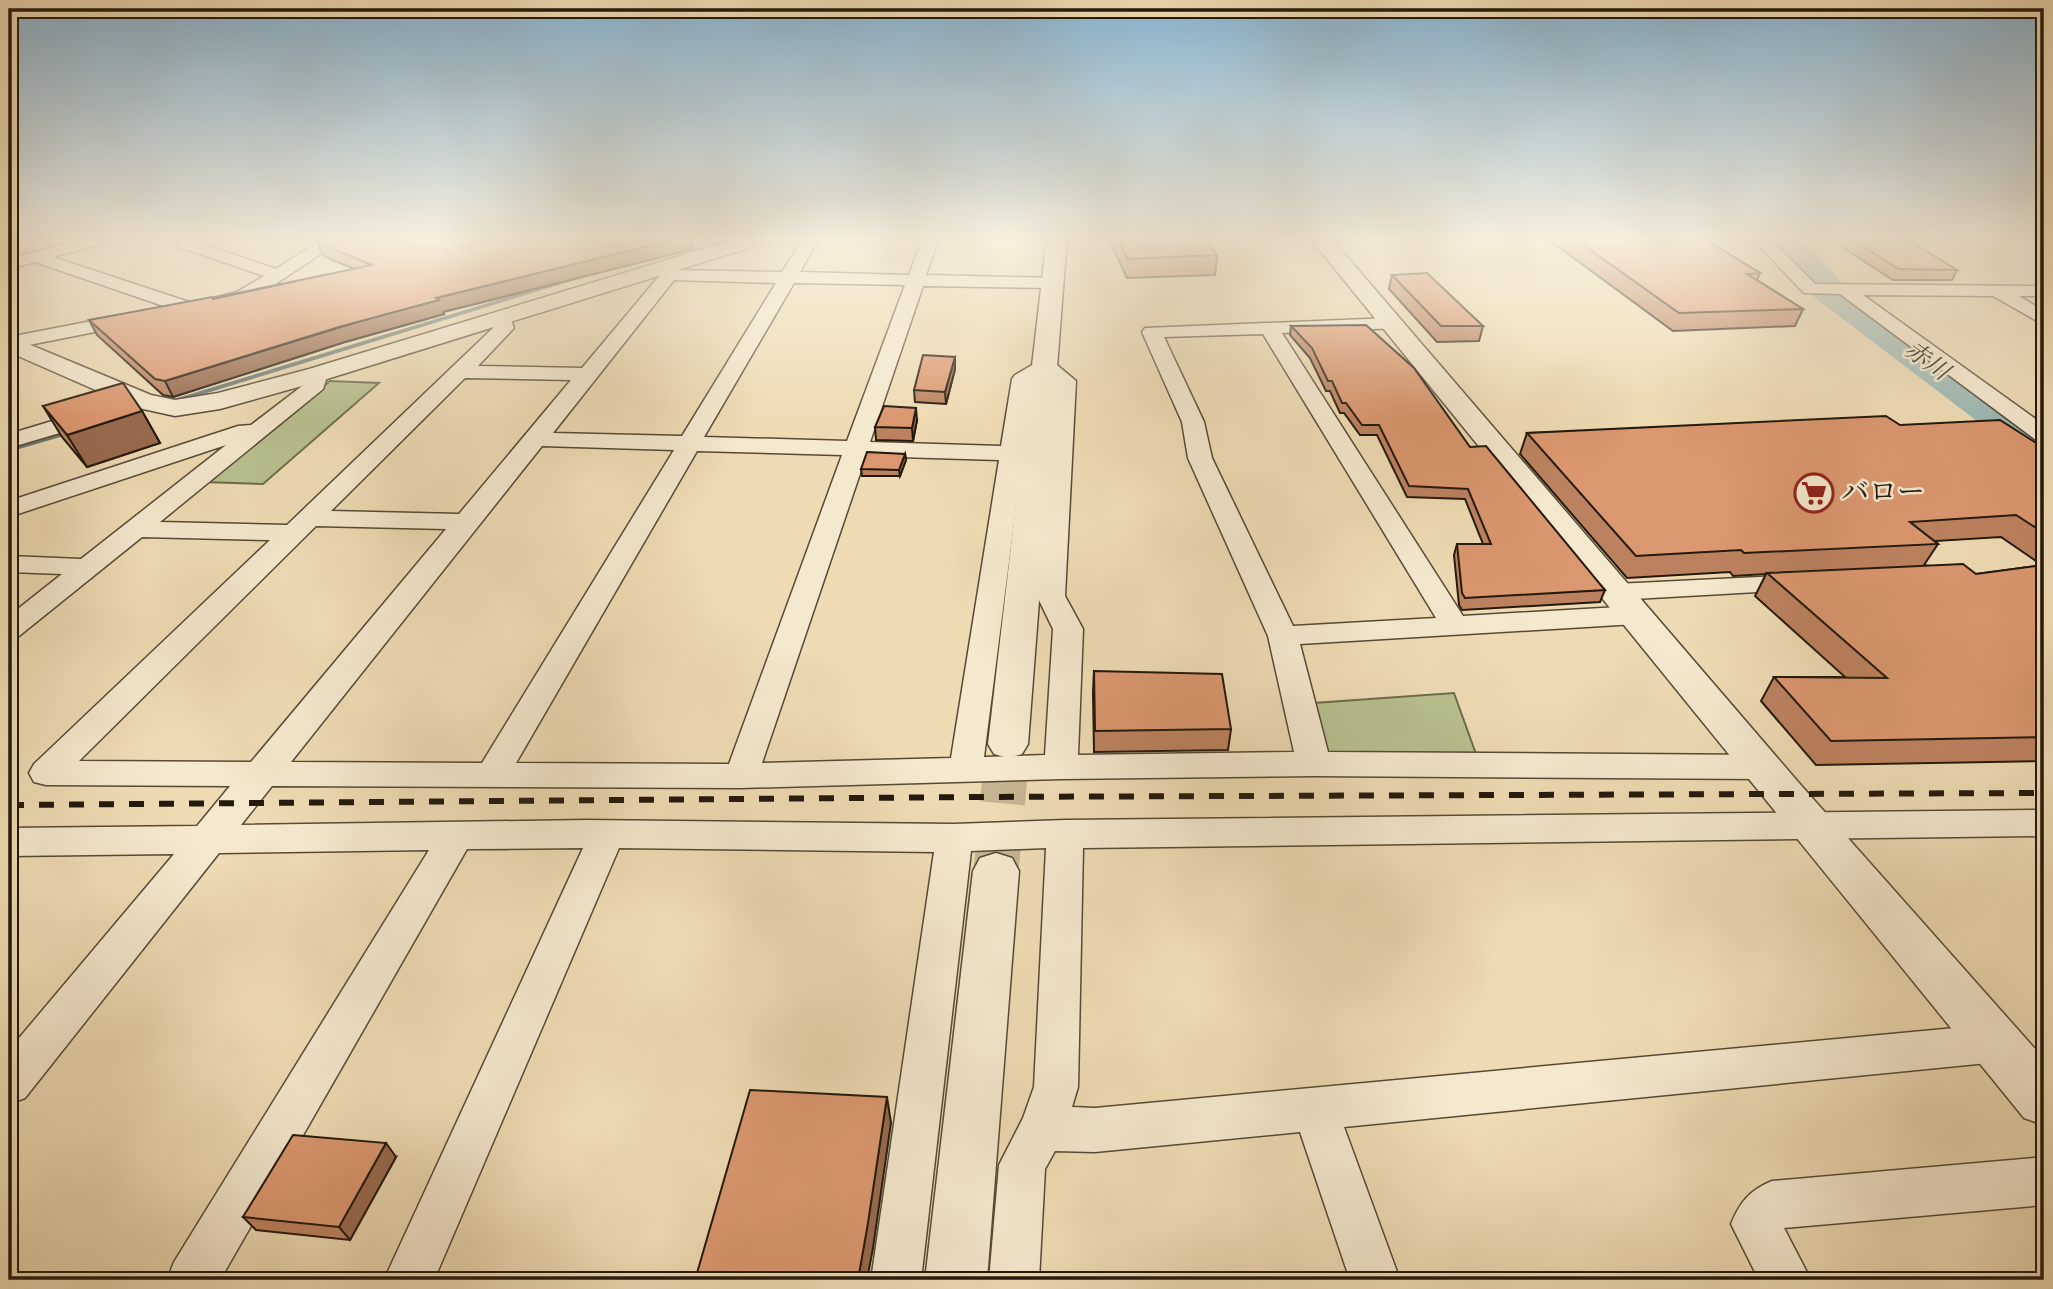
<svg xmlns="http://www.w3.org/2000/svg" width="2053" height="1289" viewBox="0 0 2053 1289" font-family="Vollkorn,'Noto Serif JP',serif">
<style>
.green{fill:#b7c08e;stroke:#6d6c4e;stroke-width:2}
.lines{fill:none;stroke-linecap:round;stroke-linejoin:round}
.stream{fill:#6c7972;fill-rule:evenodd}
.river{fill:#9cb9b5;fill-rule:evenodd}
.tertiary-tunnel{stroke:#c5b492;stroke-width:45;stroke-dasharray:45 23;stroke-linecap:butt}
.minor-casing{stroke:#564a36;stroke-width:3}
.tertiary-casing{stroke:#564a36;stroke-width:3}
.minor{fill:#f4e8ce;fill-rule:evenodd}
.tertiary{fill:#f4e8ce;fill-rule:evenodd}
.rail{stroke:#23190d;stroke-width:6;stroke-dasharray:15 15;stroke-linecap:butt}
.wall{fill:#bc825f;stroke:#23190d;stroke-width:2}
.shaded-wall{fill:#996a4e;stroke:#23190d;stroke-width:2}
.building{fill:#db976f;stroke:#23190d;stroke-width:2}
.labels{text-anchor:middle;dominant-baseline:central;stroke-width:5;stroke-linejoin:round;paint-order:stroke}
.far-water-label{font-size:24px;font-style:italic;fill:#4d5148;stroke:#f4e8ce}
.poi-label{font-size:28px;fill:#23190d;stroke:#f4e8ce;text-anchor:start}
</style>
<rect width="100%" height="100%" fill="#eedbb3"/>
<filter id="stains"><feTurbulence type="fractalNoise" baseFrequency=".00286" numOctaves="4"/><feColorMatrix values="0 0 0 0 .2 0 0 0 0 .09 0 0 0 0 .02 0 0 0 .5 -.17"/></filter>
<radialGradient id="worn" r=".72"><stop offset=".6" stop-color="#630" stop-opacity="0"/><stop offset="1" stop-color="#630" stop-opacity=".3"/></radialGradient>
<g class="green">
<polygon points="330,381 379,383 263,484 204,482"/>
<polygon points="1454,693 1480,765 1314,764 1300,704"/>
</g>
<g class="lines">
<g class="stream">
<polygon points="692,237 701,237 680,245 675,244"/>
<polygon points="589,272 592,274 591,275 181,401 174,399"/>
<polygon points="71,429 74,429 74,433 9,452 9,447"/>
</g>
<polygon class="river" points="1802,237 1840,281 2044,426 2044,464 2027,459 1814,297 1767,238"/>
<polyline class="tertiary-tunnel" points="996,871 1008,744"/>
<g class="minor-casing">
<g id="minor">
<polygon points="90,237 117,237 115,240 53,257 195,304 197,308 188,314 181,312 35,262 9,269 9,259"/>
<polygon points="157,237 182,237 276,269 326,237 346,237 262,293 249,300 216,309 207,303 209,299 237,292 264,276 159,240"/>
<path d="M804,237h16l-20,35 109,3 14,-38h16l-13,38 128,3 9,5 -9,5 -131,-2 -53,156 131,4 11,-67 3,-4 29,-17 7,2 25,21 -11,215 18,33 -5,126 216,-3 -26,-116 -80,-178 -6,-36 -40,-90 3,-4 246,-10 10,6 -3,4 -116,5 181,283 173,-10 10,3 4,6 -4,6 -10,3 -336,20 28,108 436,3 12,3 5,9 -5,9 -12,3 -450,-3 -253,3 -320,9 -469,-2 -31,39 346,-5 367,4 111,-4 979,-10v26l-961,12 -5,239 -6,20 23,1 903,-84 15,5 6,14 -6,14 -15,5 -654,65 56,153h-50l-50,-148 -205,20 -40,-1 -10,18 -6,111h-50l10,-115 24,-47 11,-31 12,-239 -75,3 -50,429h-50l63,-428 -315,-4 -185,432h-50l199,-432 -116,1 -247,431h-53l7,-18 255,-412 -210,3 -194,245 -16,6v-54l165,-196 -165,2v-28l188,-2 33,-40 -184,-1 -12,-3 -5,-9 5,-9 236,-224 -128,-3 -123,99 -10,3v-23l53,-42 -53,-2v-16l72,3 145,-114 -217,72v-16l229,-75 13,-1 55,-42 5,-13h14l3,4 -5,15 -163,133 127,3 207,-198 -1,-9 2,-4h14l5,14 -36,38 104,2 78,-93 -4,-7 3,-4h12l4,6 107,2zM674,280l102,3 -94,153 -129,-3zM794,283l111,2 -58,156 -143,-4zM1263,334l173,284 -143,8 -81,-168 -8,-36 -40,-85zM1043,374l11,9 -17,213 16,33 -8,126 -61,2 48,-375zM465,378l106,2 -112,134 -128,-3zM542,446l132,4 -192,313 -191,-1zM697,451l145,4 -113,309 -213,-1zM866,456l133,4 -48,298 -189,5zM316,526l130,3 -195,233 -172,-1z"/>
<polygon points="1751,237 1768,237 1815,284 2044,286 2044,296 2019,296 2044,311 2044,325 1993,296 1863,295 2044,425 2044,442 2036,440 1840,294 1804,293"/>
<polygon points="133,313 143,319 140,323 9,349 9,337"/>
<polygon points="92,409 100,411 103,416 100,421 9,448 9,434"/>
<polygon points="1801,575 1811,577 1815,583 1811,589 1616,600 1606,598 1602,592 1606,586 1616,584"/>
<path d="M2044,1157v48l-260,23 27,52h-52l-28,-56c9,-22 19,-34 41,-43z"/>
</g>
</g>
<g class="tertiary-casing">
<g id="tertiary">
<polygon points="742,237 774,237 771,241 327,379 220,409 175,416 134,407 9,352 9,336 151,395 175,400 218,393 309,369"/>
<polygon points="1047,237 1067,237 1028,744 1022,754 1008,758 994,754 988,744"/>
<polygon points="1309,237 1330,237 1799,783 2044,1059 2044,1125 2024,1118"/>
<polygon points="996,853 1012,858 1019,871 987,1280 925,1280 973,871 980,858"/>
</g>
</g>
<use href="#minor" class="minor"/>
<use href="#tertiary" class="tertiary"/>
<polyline class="rail" points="9,805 972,797 2044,793"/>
</g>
<g class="wall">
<polygon points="334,237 691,237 693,249 443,312 444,314 345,342 173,397 163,395 97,335 89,320 213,298 354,269 323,256 317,242"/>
<polygon points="1108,237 1203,237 1217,255 1215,275 1127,278"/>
<polygon points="1545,237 1701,237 1760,273 1757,280 1803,309 1795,326 1673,331"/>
<polygon points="1826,237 1903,237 1957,270 1952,280 1893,280"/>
<polygon points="1392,275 1483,326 1479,341 1437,342 1389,289"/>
<polygon points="1291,326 1470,447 1605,590 1600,602 1462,610 1459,605 1454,555 1457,544 1483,544 1465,499 1407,497 1377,435 1360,435 1344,413 1340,413 1330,391 1326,391 1310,358 1290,335"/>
<polygon points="955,357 955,369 946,404 915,402 914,390"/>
<polygon points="43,406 142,411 160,443 87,467 62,437"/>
<polygon points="917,420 913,441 876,440 875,427"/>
<polygon points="1900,425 2044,448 2044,561 2036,561 2001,537 1935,541 1938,544 1924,565 1976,574 2044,565 2044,761 1816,765 1761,701 1774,677 1845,677 1755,596 1766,574 1733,576 1730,572 1627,578 1520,454 1527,433"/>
<polygon points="905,454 906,460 900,476 862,476 861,469"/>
<polygon points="1094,671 1231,729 1228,750 1094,752 1093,692"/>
<polygon points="396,1157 350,1240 256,1230 243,1217"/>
</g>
<g class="shaded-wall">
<polygon points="685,237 691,237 693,249 443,312 444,314 345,342 173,397 165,381 436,298"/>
<polygon points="955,357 955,369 946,404 945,392"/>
<polygon points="916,408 917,420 913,441 912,428"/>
<polygon points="142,411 160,443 87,467 67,435"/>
<polygon points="905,454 906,460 900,476 899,470"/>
<polygon points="887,1097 891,1123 873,1248 867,1280 858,1280"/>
<polygon points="386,1143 396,1157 350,1240 339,1227"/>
</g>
<g class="building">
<polygon points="334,237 685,237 436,298 439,300 339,327 165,381 155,379 89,320 212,297 213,299 372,265 317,242"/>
<polygon points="1117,237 1203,237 1217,255 1128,259"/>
<polygon points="1572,237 1701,237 1760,273 1747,274 1803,309 1679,313"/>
<polygon points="1847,237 1903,237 1957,270 1899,269"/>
<polygon points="1427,273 1483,326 1441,326 1392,275"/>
<polygon points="1366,325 1414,368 1470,447 1486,446 1605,590 1465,598 1462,593 1457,544 1491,544 1468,489 1409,486 1379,425 1362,425 1346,403 1342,403 1332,381 1328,381 1312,348 1291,326"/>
<polygon points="923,355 955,357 945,392 914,390"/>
<polygon points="123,383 142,411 67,435 43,406"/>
<polygon points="884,406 916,408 912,428 875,427"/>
<polygon points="1886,416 1900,425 2000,420 2044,448 2044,533 2016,515 1910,522 1938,544 1744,553 1741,550 1636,556 1527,433"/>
<polygon points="867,452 905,454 899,470 861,469"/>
<polygon points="1963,564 1976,574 2044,565 2044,737 1831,741 1774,677 1887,678 1767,573"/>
<polygon points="1094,671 1222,674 1231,729 1095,731"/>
<polygon points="750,1090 887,1097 868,1223 858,1280 695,1280"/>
<polygon points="293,1135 386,1143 339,1227 243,1217"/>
</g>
<linearGradient id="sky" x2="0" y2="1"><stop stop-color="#89b6d4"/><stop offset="0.57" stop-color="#f7efdd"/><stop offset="1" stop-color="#f7efdd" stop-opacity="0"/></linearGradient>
<rect width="2053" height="418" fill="url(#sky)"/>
<defs>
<g id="supermarket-ring" transform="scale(2.0125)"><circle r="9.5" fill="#f4e8ce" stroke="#8f2418" stroke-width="1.5"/><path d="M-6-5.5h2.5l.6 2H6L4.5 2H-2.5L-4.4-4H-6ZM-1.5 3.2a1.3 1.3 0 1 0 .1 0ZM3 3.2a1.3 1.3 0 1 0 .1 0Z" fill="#8f2418"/></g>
</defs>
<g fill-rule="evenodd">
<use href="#supermarket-ring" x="1814" y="493"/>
</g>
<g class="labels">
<g class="far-water-label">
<text transform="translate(1926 362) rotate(36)">赤川</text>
</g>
<g class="poi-label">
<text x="1841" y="493">バロー</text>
</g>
</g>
<rect width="2053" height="1289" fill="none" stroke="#eedbb3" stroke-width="35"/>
<rect x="10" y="10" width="2032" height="1268" fill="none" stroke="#23190d" stroke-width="3.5"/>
<rect x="18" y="18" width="2018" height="1254" fill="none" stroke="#23190d" stroke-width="2"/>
<rect width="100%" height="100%" filter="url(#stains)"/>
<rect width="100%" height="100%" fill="url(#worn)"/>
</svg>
